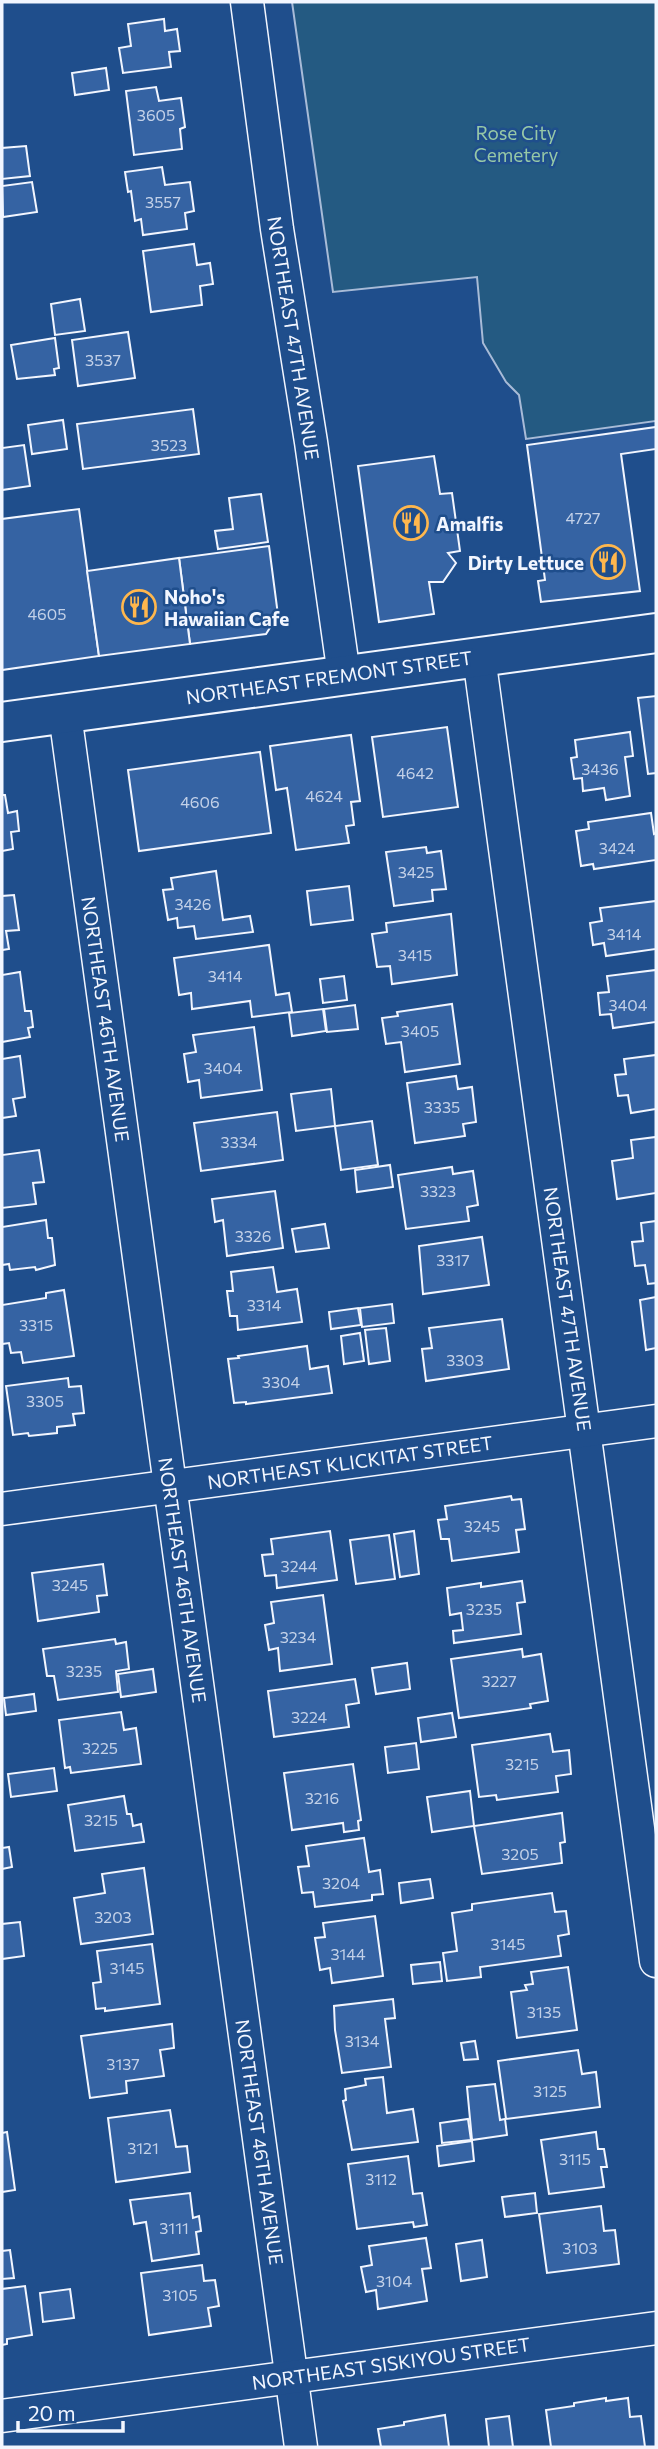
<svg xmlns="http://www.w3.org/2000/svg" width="658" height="2449" viewBox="0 0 658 2449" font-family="Commissioner,sans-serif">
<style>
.green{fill:#245a82;stroke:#a8bbd7;stroke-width:2}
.building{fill:#3563a3;stroke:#f2f6ff;stroke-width:2}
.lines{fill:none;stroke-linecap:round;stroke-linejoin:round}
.minor-casing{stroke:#f2f6ff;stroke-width:35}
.secondary-casing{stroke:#f2f6ff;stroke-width:42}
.minor{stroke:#1f4e8c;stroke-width:32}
.secondary{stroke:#1f4e8c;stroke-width:38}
.labels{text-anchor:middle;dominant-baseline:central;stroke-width:5;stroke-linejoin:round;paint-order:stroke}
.number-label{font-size:16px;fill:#c3d1e8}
.park-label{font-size:19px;fill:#97c8a6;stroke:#1f4e8c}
.street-label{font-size:19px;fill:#f2f6ff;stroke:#1f4e8c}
.poi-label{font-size:19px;font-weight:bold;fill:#f2f6ff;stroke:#1f4e8c;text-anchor:start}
</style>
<rect width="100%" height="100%" fill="#1f4e8c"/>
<polygon class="green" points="292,2 656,2 656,421 526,439 519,395 506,382 483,343 477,277 333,292"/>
<g class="building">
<polygon points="164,19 165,31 177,29 180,51 169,52 171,67 123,73 119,48 131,46 128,24"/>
<polygon points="106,68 109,90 75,95 72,73"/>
<polygon points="156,87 159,101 181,98 185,127 180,129 182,149 134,155 126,91"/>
<polygon points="26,146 30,176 2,179 2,148"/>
<polygon points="162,167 165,185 190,182 194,211 185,213 187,229 143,235 141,219 135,221 131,191 128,192 125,172"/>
<polygon points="32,182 37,212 3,217 2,186"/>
<polygon points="194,244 197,265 210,263 213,284 200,286 202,305 151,312 143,251"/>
<polygon points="80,299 85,331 55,335 51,304"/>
<polygon points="128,332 135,378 78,386 72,340"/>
<polygon points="55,338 59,368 54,369 55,375 17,379 11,345"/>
<polygon points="193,409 199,454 83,469 77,424"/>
<polygon points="63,420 67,449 32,454 28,425"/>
<polygon points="656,427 656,449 621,454 640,591 541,602 538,581 545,580 527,445"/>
<polygon points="24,445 30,486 2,490 2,448"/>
<polygon points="434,456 440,494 452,493 460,551 448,553 456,563 443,582 429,582 434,614 379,622 358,466"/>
<polygon points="261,494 268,542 218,549 215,531 233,529 229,498"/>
<polygon points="79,509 99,656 2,670 2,519"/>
<polygon points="269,546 278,615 266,634 190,644 179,558"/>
<polygon points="179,558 190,644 99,656 87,571"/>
<polygon points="656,696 656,773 648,774 638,698"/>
<polygon points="447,727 458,807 383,817 372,737"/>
<polygon points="630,732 633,756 625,757 630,796 606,800 604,788 583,791 582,778 574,779 571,758 577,757 575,740"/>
<polygon points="351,735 360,801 351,802 354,825 346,826 349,843 296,850 287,788 276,790 270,746"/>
<polygon points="260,752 271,833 139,851 128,770"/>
<polygon points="2,795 5,795 8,813 17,811 19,831 11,832 13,849 2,851"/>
<polygon points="651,813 654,834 656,833 656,860 594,869 593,864 581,866 576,831 589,829 588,822"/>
<polygon points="426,847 427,853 441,851 446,889 432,890 433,901 394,906 386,852"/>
<polygon points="216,871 223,920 250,916 253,932 196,939 194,926 178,928 177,918 168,920 163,890 173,889 171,878"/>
<polygon points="349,886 353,920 311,925 307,891"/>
<polygon points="14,895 19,930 6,931 9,949 2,950 2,896"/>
<polygon points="656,901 656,949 606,956 604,943 593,945 590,923 602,921 600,908"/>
<polygon points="451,914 457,975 392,984 390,966 377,967 372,934 387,932 386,923"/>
<polygon points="269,945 276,995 289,993 292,1012 252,1017 250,1001 192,1009 191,993 179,995 174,958"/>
<polygon points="656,970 656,1022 613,1028 611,1014 600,1015 598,993 609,992 607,976"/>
<polygon points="20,972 25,1011 31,1011 33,1027 28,1028 30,1037 2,1042 2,975"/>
<polygon points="344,976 347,1000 323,1003 320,979"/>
<polygon points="452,1004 460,1064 405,1072 401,1042 386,1044 382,1018 398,1016 397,1012"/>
<polygon points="355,1005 358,1029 327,1032 324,1009"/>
<polygon points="323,1009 326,1031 292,1036 289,1013"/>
<polygon points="254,1027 262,1090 201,1098 199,1080 188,1082 184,1054 196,1052 193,1035"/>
<polygon points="656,1055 656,1109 631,1113 628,1095 618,1096 615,1075 626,1074 624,1059"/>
<polygon points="20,1056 25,1097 13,1099 16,1116 2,1118 2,1059"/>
<polygon points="456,1076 458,1089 472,1087 476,1122 463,1124 465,1136 415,1143 407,1083"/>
<polygon points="331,1089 335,1126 296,1131 291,1094"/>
<polygon points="277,1112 283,1160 201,1171 194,1123"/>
<polygon points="372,1121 378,1165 341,1170 335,1126"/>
<polygon points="656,1137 656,1193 617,1199 612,1161 633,1158 631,1140"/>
<polygon points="39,1150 44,1182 33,1183 36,1204 2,1208 2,1155"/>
<polygon points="390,1165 393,1187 357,1192 355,1170"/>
<polygon points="452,1167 453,1174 473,1171 478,1205 467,1207 469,1221 406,1229 398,1175"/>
<polygon points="275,1191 283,1248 227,1256 223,1220 215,1222 212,1199"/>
<polygon points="46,1220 48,1238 52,1238 55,1265 36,1270 35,1267 10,1270 9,1264 2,1265 2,1227"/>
<polygon points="656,1221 656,1283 648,1284 645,1265 635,1266 632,1242 643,1241 641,1223"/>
<polygon points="325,1224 329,1248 296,1252 292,1229"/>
<polygon points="482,1237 489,1285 423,1294 419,1246"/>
<polygon points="273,1267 277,1292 297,1289 302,1322 238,1330 237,1316 230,1316 227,1291 233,1291 231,1272"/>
<polygon points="64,1290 74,1356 23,1363 21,1352 11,1353 9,1343 2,1344 2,1305 46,1298 46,1293"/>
<polygon points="656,1297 656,1348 646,1350 640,1300"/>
<polygon points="392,1304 394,1323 362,1327 360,1308"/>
<polygon points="358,1308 361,1325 331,1329 329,1312"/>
<polygon points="502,1319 509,1369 426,1381 422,1349 432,1348 429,1328"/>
<polygon points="386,1328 390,1361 369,1364 365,1330"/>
<polygon points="360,1333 364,1361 344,1364 341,1336"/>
<polygon points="307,1346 310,1369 328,1366 332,1393 246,1404 246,1402 234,1403 228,1359 239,1358 238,1356"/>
<polygon points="68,1378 69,1387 81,1386 84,1413 73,1414 75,1425 57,1427 57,1433 29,1436 28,1433 13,1435 6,1386"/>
<polygon points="511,1496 512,1500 521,1499 525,1529 516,1530 519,1552 452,1561 449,1539 441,1539 438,1520 447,1519 445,1506"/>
<polygon points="330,1531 337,1580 277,1588 276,1575 265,1576 262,1555 273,1554 271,1539"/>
<polygon points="414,1531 419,1574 400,1577 394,1534"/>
<polygon points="389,1535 395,1579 356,1584 350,1540"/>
<polygon points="103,1564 107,1595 97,1596 99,1612 38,1621 32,1573"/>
<polygon points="522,1581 525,1602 517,1603 521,1634 454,1643 453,1631 463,1630 461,1613 450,1615 447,1588 481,1583 481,1587"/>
<polygon points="323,1595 332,1664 280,1671 278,1648 269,1650 265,1625 274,1623 271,1602"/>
<polygon points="115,1639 116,1644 126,1642 129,1669 116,1671 118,1692 58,1700 54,1676 47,1676 43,1649"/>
<polygon points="522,1649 523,1657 541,1654 548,1701 530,1704 531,1708 459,1718 451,1659"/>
<polygon points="407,1663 410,1689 376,1694 372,1668"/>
<polygon points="153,1669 156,1692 121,1697 118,1674"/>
<polygon points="355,1679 359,1703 346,1705 349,1727 274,1737 268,1691"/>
<polygon points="34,1694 36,1711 6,1715 4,1698"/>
<polygon points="121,1712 124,1730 136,1728 141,1764 71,1773 70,1767 65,1768 59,1720"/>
<polygon points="452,1713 456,1737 421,1742 418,1718"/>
<polygon points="550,1734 553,1752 569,1750 571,1774 556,1776 558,1792 497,1800 496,1795 479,1797 472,1745"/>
<polygon points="416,1743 419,1769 388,1773 385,1747"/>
<polygon points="353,1764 361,1820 358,1821 359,1830 344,1832 343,1823 292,1830 284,1773"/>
<polygon points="54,1768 57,1791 11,1797 8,1774"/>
<polygon points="470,1791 474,1826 432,1832 427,1797"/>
<polygon points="124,1796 127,1814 131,1814 133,1826 141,1824 144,1842 75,1851 68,1805"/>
<polygon points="562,1813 565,1842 560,1843 562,1863 482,1874 474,1826"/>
<polygon points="364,1838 369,1872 380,1870 383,1894 372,1895 372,1900 315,1907 313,1892 302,1893 298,1867 309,1866 306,1846"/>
<polygon points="9,1847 12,1867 2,1869 2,1848"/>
<polygon points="144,1868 153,1934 81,1944 74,1898 105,1893 102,1874"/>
<polygon points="430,1879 433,1898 401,1903 399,1883"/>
<polygon points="552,1893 555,1912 566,1911 569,1934 558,1936 561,1956 480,1967 481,1977 447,1981 443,1953 457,1951 452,1913 472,1910 472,1904"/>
<polygon points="375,1916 383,1976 332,1983 330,1968 320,1970 315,1938 325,1937 323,1923"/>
<polygon points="20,1922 24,1956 2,1959 2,1924"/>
<polygon points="152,1944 160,2004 105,2011 105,2008 96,2009 93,1983 101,1982 97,1951"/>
<polygon points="440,1962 442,1981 413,1984 411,1965"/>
<polygon points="568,1967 577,2030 517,2038 511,1992 527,1990 525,1985 533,1984 531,1972"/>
<polygon points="393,1999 395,2018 385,2019 391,2067 342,2073 335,2030 334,2006"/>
<polygon points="172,2024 174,2048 160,2050 164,2076 126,2081 127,2093 90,2098 81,2036"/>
<polygon points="475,2041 478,2059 464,2060 461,2043"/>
<polygon points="578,2050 582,2074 596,2072 600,2107 506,2119 498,2061"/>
<polygon points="383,2077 387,2113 413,2109 418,2142 352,2150 343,2101 346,2100 345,2089 366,2085 365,2079"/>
<polygon points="495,2084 500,2120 505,2119 507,2135 472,2140 467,2087"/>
<polygon points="170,2110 176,2147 187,2146 190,2172 116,2182 108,2118"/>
<polygon points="468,2119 471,2140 442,2143 440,2123"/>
<polygon points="7,2132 15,2190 2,2192 2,2133"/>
<polygon points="596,2132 598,2149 604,2149 607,2167 601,2167 604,2187 549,2194 541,2140"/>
<polygon points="472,2141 474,2161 439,2166 437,2146"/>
<polygon points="408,2156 413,2194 422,2193 427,2225 414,2227 413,2222 357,2229 348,2164"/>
<polygon points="190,2193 193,2218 199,2216 201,2231 196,2232 199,2254 152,2261 146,2222 134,2224 130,2200"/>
<polygon points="535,2193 537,2213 505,2217 502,2197"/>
<polygon points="601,2206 604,2231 615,2230 619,2264 547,2273 539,2214"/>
<polygon points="426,2238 431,2268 422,2269 427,2301 378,2309 376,2290 366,2292 361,2267 372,2265 369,2246"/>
<polygon points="482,2240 487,2277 461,2281 456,2244"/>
<polygon points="10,2250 14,2278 2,2279 2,2251"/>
<polygon points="202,2265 204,2281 215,2280 219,2306 208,2308 211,2326 149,2335 141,2273"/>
<polygon points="25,2286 32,2335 7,2339 7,2344 2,2345 2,2289"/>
<polygon points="70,2289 74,2318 43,2322 40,2293"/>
<polygon points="606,2398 606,2401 628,2398 630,2417 641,2416 645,2447 551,2447 546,2410 574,2406 574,2403"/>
<polygon points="445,2415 449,2447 381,2447 378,2429 404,2425 404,2422"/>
<polygon points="509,2416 513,2447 489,2447 486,2419"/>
</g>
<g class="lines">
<g class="minor-casing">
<g id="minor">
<polyline points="247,2 277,229 311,442 344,675"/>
<polyline points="479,657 656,1961"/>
<polyline points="65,714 301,2447"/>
<polyline points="2,1509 656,1421"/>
<polyline points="2,2416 656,2328"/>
</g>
</g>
<g class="secondary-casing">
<polyline id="secondary" points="2,722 656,633"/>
</g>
<use href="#minor" class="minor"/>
<use href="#secondary" class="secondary"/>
</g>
<defs>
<g id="restaurant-ring" transform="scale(1.75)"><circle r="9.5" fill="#1f4e8c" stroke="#ffb74d" stroke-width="1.5"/><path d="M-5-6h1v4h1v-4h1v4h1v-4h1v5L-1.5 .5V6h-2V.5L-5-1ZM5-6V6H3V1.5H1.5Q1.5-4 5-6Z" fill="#ffb74d"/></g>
</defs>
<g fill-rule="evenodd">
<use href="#restaurant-ring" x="411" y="523"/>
<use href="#restaurant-ring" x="608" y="562"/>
<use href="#restaurant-ring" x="139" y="607"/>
</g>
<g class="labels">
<g class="number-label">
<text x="156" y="114">3605</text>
<text x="163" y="201">3557</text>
<text x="103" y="359">3537</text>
<text x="169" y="444">3523</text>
<text x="583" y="517">4727</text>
<text x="47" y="613">4605</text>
<text x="600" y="768">3436</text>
<text x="415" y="772">4642</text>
<text x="324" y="795">4624</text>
<text x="200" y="801">4606</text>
<text x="617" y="847">3424</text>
<text x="416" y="871">3425</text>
<text x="193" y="903">3426</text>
<text x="624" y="933">3414</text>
<text x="415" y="954">3415</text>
<text x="225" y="975">3414</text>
<text x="628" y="1004">3404</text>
<text x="420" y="1030">3405</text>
<text x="223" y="1067">3404</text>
<text x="442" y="1106">3335</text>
<text x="239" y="1141">3334</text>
<text x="438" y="1190">3323</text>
<text x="253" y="1235">3326</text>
<text x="453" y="1259">3317</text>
<text x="264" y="1304">3314</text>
<text x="36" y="1324">3315</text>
<text x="465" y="1359">3303</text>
<text x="281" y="1381">3304</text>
<text x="45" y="1400">3305</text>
<text x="482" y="1525">3245</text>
<text x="299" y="1565">3244</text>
<text x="70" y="1584">3245</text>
<text x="484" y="1608">3235</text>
<text x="298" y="1636">3234</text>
<text x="84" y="1670">3235</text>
<text x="499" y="1680">3227</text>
<text x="309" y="1716">3224</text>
<text x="100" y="1747">3225</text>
<text x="522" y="1763">3215</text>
<text x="322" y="1797">3216</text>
<text x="101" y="1819">3215</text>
<text x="520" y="1853">3205</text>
<text x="341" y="1882">3204</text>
<text x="113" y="1916">3203</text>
<text x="508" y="1943">3145</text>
<text x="348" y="1953">3144</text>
<text x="127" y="1967">3145</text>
<text x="544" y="2011">3135</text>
<text x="362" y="2040">3134</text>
<text x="123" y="2063">3137</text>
<text x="550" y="2090">3125</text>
<text x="143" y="2147">3121</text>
<text x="575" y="2158">3115</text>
<text x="381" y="2178">3112</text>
<text x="174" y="2227">3111</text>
<text x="580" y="2247">3103</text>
<text x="394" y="2280">3104</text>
<text x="180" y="2294">3105</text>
</g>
<g class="park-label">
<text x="516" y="132">Rose City<tspan x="516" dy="22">Cemetery</tspan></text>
</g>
<g class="street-label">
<text transform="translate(294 338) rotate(81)">NORTHEAST 47TH AVENUE</text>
<text transform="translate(329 677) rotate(-8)">NORTHEAST FREMONT STREET</text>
<text transform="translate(106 1019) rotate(82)">NORTHEAST 46TH AVENUE</text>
<text transform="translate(568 1309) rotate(82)">NORTHEAST 47TH AVENUE</text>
<text transform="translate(350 1462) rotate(-8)">NORTHEAST KLICKITAT STREET</text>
<text transform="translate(183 1580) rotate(82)">NORTHEAST 46TH AVENUE</text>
<text transform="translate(260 2142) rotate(82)">NORTHEAST 46TH AVENUE</text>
<text transform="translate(391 2363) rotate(-8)">NORTHEAST SISKIYOU STREET</text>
</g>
<g class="poi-label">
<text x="436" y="523">Amalfis</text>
<text x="584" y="562" text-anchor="end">Dirty Lettuce</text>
<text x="164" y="596">Noho's<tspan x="164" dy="22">Hawaiian Cafe</tspan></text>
</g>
</g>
<rect width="658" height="2449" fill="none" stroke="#f2f6ff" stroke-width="7"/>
<path d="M18 2421v10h105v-10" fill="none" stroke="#f2f6ff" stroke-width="3.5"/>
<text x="28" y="2421" font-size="21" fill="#f2f6ff" stroke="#1f4e8c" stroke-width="5" paint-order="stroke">20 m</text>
</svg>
